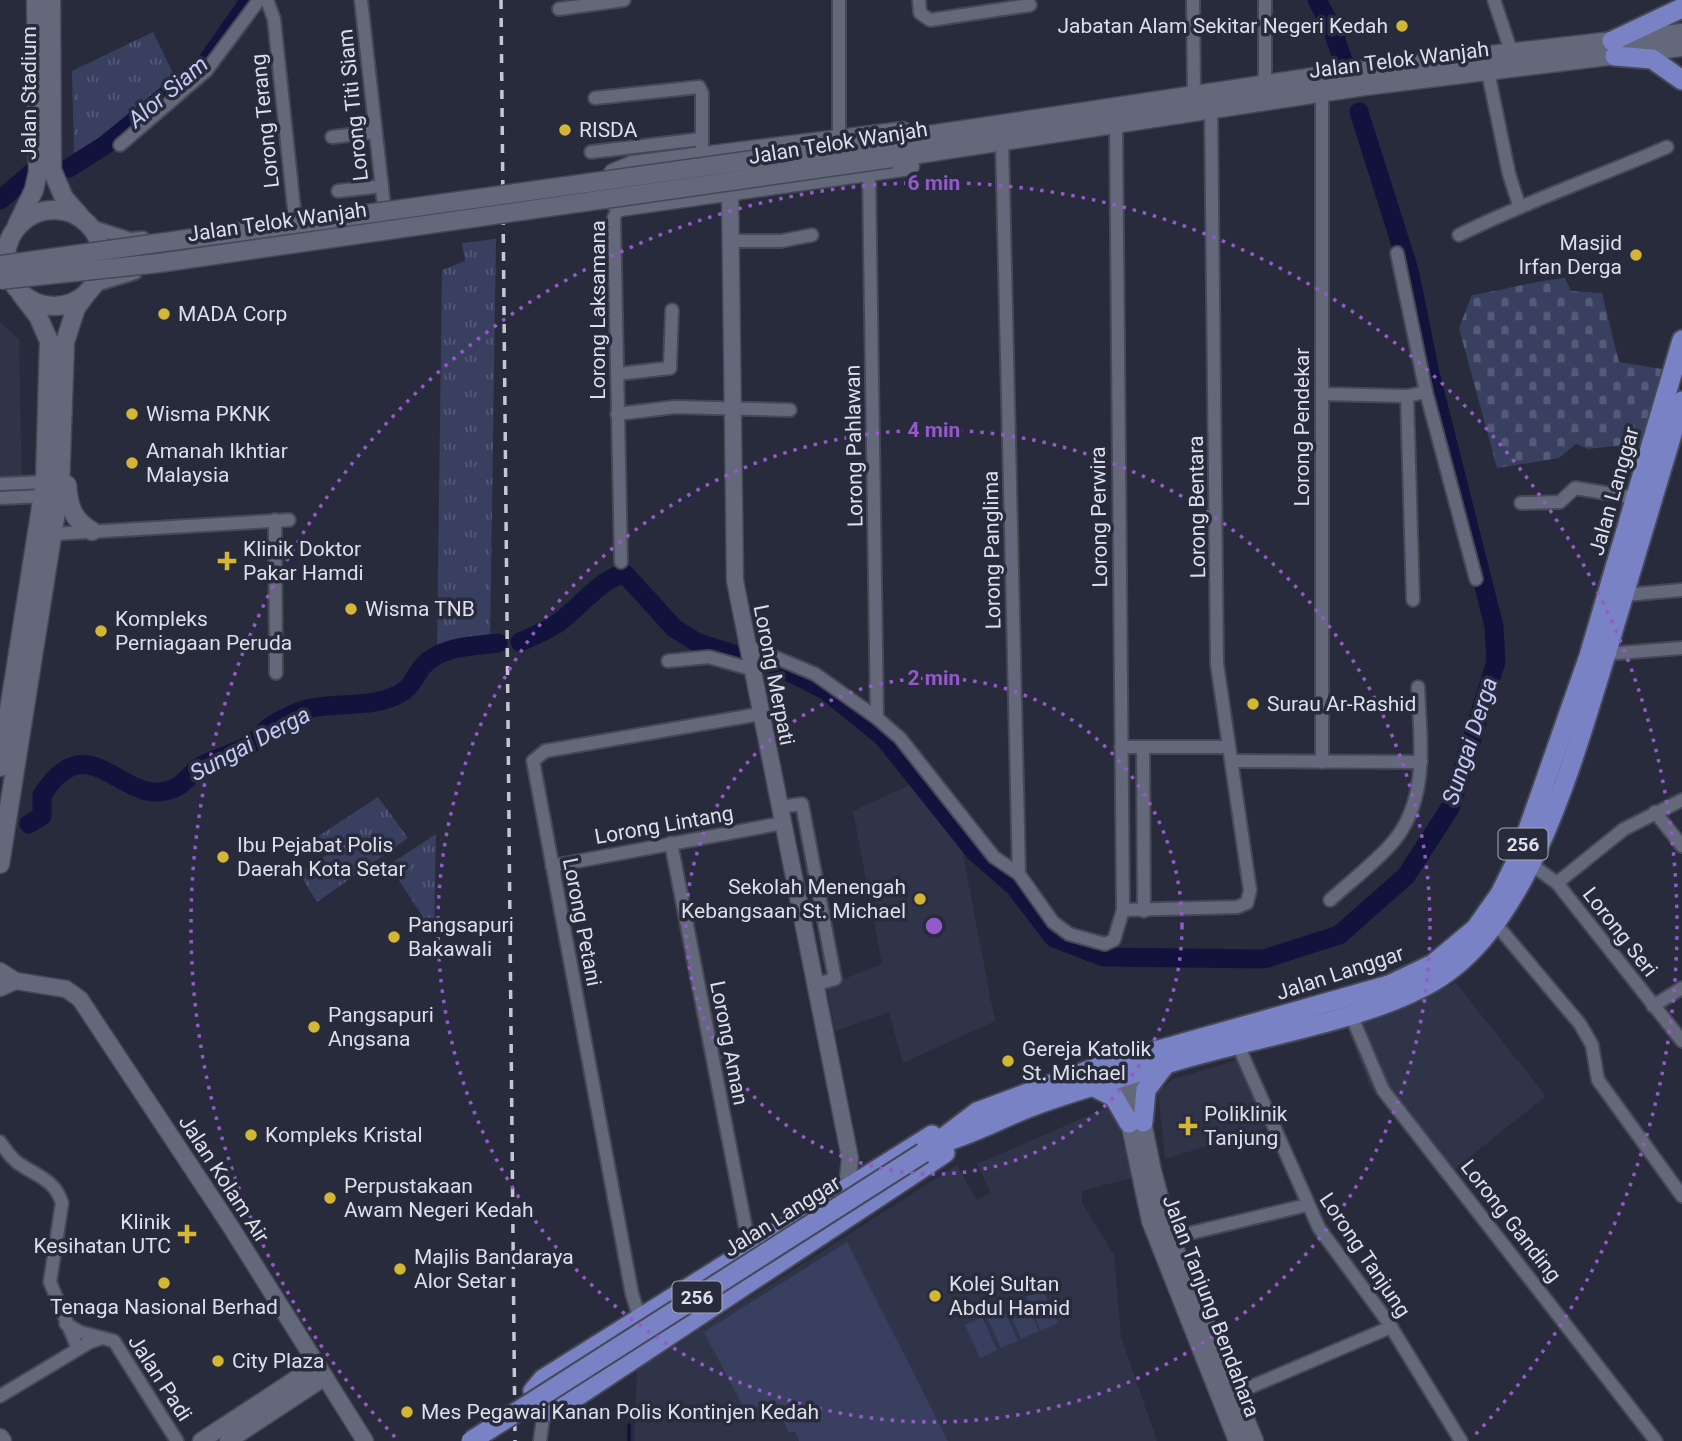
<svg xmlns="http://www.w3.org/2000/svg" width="1682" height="1441" viewBox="0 0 1682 1441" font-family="Roboto,sans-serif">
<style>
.built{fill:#303449}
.grass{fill:url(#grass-tufts)}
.cemetery{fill:url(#cemetery-stones)}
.garden{fill:#393f5f}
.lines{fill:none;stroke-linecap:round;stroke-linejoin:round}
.stream{stroke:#11133d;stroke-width:3.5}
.river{stroke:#11133d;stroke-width:19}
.minor-casing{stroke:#464856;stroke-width:16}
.tertiary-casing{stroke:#464856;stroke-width:19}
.secondary-casing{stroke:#464856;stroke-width:21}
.primary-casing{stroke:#464856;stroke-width:23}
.minor{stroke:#64687b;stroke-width:12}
.tertiary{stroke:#64687b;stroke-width:16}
.secondary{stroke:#64687b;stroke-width:18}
.primary{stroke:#7882c4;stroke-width:19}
.rail{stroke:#c4c6d2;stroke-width:3.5;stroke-dasharray:9 9;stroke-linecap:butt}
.secondary-bridge-casing{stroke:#464856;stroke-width:21;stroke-linecap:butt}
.primary-bridge-casing{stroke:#464856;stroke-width:23;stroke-linecap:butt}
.secondary-bridge{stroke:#64687b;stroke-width:18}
.primary-bridge{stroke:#7882c4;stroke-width:19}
.ring{fill:none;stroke:#9459ca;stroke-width:3.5;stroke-dasharray:3.5 7}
.poi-dot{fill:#d4b635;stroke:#282b3b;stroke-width:2.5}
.labels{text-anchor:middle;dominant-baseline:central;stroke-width:7;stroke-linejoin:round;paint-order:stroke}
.shield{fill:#282b3b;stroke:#a7a9b6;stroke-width:2}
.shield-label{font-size:19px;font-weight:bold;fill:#dddfea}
.poi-label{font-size:21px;fill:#dddfea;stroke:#282b3b;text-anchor:start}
.street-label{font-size:21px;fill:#dddfea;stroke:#282b3b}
.water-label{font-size:23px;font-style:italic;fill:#c1cbf9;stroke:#282b3b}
.centre{fill:#9459ca;stroke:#282b3b;stroke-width:3.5}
.ring-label{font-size:21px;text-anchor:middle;font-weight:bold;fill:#9459ca;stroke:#282b3b;stroke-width:7;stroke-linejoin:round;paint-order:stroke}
</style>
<defs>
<pattern id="grass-tufts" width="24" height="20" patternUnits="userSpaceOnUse" patternTransform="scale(1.75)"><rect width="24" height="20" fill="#393f5f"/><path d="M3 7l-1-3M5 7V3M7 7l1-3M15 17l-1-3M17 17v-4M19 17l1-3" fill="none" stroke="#555a76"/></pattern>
<pattern id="cemetery-stones" width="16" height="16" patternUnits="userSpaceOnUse" patternTransform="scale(1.75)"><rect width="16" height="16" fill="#393f5f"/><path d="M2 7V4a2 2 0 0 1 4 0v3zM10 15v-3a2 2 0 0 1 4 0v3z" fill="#555a76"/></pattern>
</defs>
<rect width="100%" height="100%" fill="#282b3b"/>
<g class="built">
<polygon points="0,322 19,339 22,481 0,481"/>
<polygon points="916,782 959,834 995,1021 903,1063 889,1012 835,1031 826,986 882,964 853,811"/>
<polygon points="1456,983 1546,1096 1442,1179 1369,1085 1348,1029"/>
<polygon points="1238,1060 1267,1128 1165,1159 1158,1092 1173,1079"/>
<polygon points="1106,1108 1118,1122 1132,1178 1082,1191 1082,1203 1114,1255 1121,1337 1157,1441 634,1441 637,1370 957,1165 977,1200 991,1193 977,1164"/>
</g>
<g class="grass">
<polygon points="153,32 177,81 117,129 74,153 72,71"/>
<polygon points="496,239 490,641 437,649 442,270 465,261 462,243"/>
<polygon points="378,797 408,838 317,902 299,873 328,854 317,837"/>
<polygon points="436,834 434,934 389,865"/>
</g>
<path class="cemetery" d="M1565,278l6,13 31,2 17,69 43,7 -20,74 -54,6 -12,-5 -17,14 -62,10 -38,-140 13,-33c32,-5 61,-14 93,-17z"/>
<g class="garden">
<polygon points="847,1242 948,1441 799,1441 795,1431 789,1433 773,1400 746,1412 704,1332"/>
<polygon points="1043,1290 1058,1323 1041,1331 1026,1297"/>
<polygon points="1024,1298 1039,1331 1021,1339 1007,1306"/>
<polygon points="1003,1307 1018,1341 1001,1348 986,1315"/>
<polygon points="982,1317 997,1350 980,1358 965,1325"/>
</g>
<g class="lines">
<polyline class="stream" points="629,1425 629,1441"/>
<g class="river">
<polyline points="1317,0 1331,26 1345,66"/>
<polyline points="69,168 105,145 206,63 250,0"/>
<polyline points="0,200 35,170"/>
<path d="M520,642c11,-5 24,-10 35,-17 21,-13 47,-49 70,-51l49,54 22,14 47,15"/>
<polyline points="759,657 825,690 884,738 975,852 1014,886 1054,938 1104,957 1264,959 1339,935 1406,876 1450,808 1496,662 1494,626 1430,373 1409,270 1359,112"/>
<path d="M29,824l13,-8v-21c51,-79 83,24 138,-10 7,-5 12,-13 19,-18 15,-9 34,-13 49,-21 8,-5 13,-12 20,-18 11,-8 30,-17 43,-20 28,-6 57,0 84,-12 19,-9 17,-17 28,-30 17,-20 51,-20 75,-23"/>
</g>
<g class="minor-casing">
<g id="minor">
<polyline points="267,0 274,19 295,218"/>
<polyline points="361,0 384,206"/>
<polyline points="919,0 920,13 930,20 1030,5"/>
<polyline points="1193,0 1194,94"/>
<polyline points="1265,0 1265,83"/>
<polyline points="1494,0 1511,51"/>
<polyline points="559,9 624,0"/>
<polyline points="1488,72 1509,174 1519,205"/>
<polyline points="595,98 699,87 702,93 702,156"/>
<polyline points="332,137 375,132"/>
<polyline points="839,138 839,0"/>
<polyline points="1002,140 1019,874"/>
<polyline points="120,145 206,71 259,0"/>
<polyline points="591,152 702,139"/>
<polyline points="869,174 877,718"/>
<polyline points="338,191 382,186"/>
<polyline points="620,207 614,217 621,562"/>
<polyline points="90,226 130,239 143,238"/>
<path d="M1459,235c68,-34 139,-58 208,-88"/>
<polyline points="731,241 781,241 812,235"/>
<polyline points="1397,253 1426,392 1476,579"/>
<polyline points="92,286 135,273"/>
<polyline points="617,374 670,368 672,310"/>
<polyline points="1322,394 1407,396 1426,392"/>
<polyline points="1407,396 1413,600"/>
<polyline points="617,414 675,407 790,410"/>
<polyline points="0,484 45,482"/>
<polyline points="0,498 43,496"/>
<polyline points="1521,503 1560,502 1575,488 1636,498"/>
<polyline points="275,520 276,673"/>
<polyline points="53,534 289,520"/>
<polyline points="1625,595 1682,590"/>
<polyline points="746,645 815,674 877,718 900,738 994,857 1019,874 1053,922 1069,934 1105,944 1114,940 1123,910 1116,123"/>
<polyline points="1606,654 1682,648"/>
<polyline points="668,661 709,657 751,669"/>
<polyline points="1121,747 1229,747"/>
<polyline points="1143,747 1144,911"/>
<polyline points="1232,761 1421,762"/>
<polyline points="1322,762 1322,92"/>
<polyline points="779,807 802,804 835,979 816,984"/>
<polyline points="1655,812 1682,846"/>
<polyline points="671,843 750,1250"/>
<polyline points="1525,860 1557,883 1682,1041"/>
<polyline points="552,866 783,823"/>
<polyline points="1557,883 1624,829 1682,800"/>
<path d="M1330,900c21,-19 45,-37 63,-58 37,-44 27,-103 25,-155"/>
<polyline points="1123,910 1237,907 1247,903 1250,890 1217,664 1211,109"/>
<polyline points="1496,924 1580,1024 1592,1045 1598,1080 1682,1196"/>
<polyline points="1653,1006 1682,988"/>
<polyline points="1351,1015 1383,1090 1656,1441"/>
<polyline points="1237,1043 1319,1228 1388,1322 1461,1441"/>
<path d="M0,1142c5,7 11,16 18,21 19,13 37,17 44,40l-12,79 28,67"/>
<polyline points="1170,1238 1307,1205"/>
<polyline points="640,1319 632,1294 533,761 545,751 760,714"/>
<polyline points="66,1324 80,1332 114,1341 177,1441"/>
<polyline points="1234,1394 1391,1327"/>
<polyline points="0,1396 90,1342 102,1338"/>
<polyline points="540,1441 544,1410"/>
</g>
</g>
<g class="tertiary-casing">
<g id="tertiary">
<polyline points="730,192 735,581 850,1158 847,1189"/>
<polyline points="0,971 16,981 66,989 80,999 229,1224 365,1441"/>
<polyline points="0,988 16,981"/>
<polyline points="201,1441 317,1365"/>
<polyline points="228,1441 325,1377"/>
</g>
</g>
<g class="secondary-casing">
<g id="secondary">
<polyline points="51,0 52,170 64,198 80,216"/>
<path d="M903,131l-271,34 -19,8c-6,14 -6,25 7,34l290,-41"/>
<polyline points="889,141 1360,70 1682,33"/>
<polyline points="892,158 1365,86 1682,47"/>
<circle cx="54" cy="258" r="48"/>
<polyline points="17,225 34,190 38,172 36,0"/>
<path d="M67,485c2,22 5,34 25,46"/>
<polyline points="0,767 45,482 49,341 38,316 21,294"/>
<polyline points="0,864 60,486 65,342 76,308 90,289"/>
<polyline points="1130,1063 1152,1171 1170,1238 1254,1441"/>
<polyline points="1118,1066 1151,1221 1238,1441"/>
<polyline points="0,1438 2,1441"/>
</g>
</g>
<g class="primary-casing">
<g id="primary">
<polyline points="1612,41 1682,8"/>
<polyline points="1615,56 1652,59 1682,80"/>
<polyline points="1094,1087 1114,1097 1129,1123"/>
<polyline points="1143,1122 1146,1090 1165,1065"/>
<polyline points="932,1135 543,1379 533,1391 537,1406 550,1411 561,1407 945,1153"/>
<path d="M947,1141c30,-9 57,-24 86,-35 49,-18 100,-32 150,-47 76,-23 194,-40 259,-83 91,-60 133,-224 165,-325 25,-83 50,-166 75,-250"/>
<polyline points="923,1153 977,1112 1095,1068 1389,985 1433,964 1476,928 1500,894 1518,858 1589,656 1682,340"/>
</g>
</g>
<use href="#minor" class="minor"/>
<use href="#tertiary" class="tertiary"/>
<use href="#secondary" class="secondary"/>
<use href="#primary" class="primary"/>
<polyline class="rail" points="501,0 515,1441"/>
<g class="secondary-bridge-casing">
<g id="secondary-bridge">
<polyline points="0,265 889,141"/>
<polyline points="0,280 159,263 892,158"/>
</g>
</g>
<g class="primary-bridge-casing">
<polyline id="primary-bridge" points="471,1441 923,1153"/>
</g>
<use href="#secondary-bridge" class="secondary-bridge"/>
<use href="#primary-bridge" class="primary-bridge"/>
</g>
<g class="ring">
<circle cx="934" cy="926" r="248"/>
<circle cx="934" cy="926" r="496"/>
<path d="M395 1437A743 743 0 1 1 1473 1437"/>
</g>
<g class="poi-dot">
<circle cx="1402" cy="26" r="7"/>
<circle cx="565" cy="130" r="7"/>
<circle cx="1636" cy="255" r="7"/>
<circle cx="164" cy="314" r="7"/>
<circle cx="132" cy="414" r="7"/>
<circle cx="132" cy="463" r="7"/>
<path d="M223.5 550.5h7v7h7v7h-7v7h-7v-7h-7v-7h7z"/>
<circle cx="351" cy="609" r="7"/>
<circle cx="101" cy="631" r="7"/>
<circle cx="1253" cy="704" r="7"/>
<circle cx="223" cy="857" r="7"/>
<circle cx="920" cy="899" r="7"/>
<circle cx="394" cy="937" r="7"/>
<circle cx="314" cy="1027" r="7"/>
<circle cx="1008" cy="1061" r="7"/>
<path d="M1184.5 1115.5h7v7h7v7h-7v7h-7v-7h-7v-7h7z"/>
<circle cx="251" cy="1135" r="7"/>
<circle cx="330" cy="1198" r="7"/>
<path d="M183.5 1223.5h7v7h7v7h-7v7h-7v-7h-7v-7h7z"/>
<circle cx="400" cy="1269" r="7"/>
<circle cx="164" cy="1283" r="7"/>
<circle cx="935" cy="1296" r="7"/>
<circle cx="218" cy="1361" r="7"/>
<circle cx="407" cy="1412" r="7"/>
</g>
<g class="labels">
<g class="shield">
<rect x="1498.5" y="828.5" width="49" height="31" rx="5"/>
<rect x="672.5" y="1281.5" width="49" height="31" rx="5"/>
</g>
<g class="shield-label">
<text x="1523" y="844">256</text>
<text x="697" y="1297">256</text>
</g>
<g class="poi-label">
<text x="1388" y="26" text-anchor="end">Jabatan Alam Sekitar Negeri Kedah</text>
<text x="579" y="130">RISDA</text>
<text x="1622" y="243" text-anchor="end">Masjid<tspan x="1622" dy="24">Irfan Derga</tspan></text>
<text x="178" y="314">MADA Corp</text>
<text x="146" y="414">Wisma PKNK</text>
<text x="146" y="451">Amanah Ikhtiar<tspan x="146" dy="24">Malaysia</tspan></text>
<text x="243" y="549">Klinik Doktor<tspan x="243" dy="24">Pakar Hamdi</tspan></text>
<text x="365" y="609">Wisma TNB</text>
<text x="115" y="619">Kompleks<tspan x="115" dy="24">Perniagaan Peruda</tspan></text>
<text x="1267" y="704">Surau Ar-Rashid</text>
<text x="237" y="845">Ibu Pejabat Polis<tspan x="237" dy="24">Daerah Kota Setar</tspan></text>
<text x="906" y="887" text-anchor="end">Sekolah Menengah<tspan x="906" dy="24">Kebangsaan St. Michael</tspan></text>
<text x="408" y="925">Pangsapuri<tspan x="408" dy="24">Bakawali</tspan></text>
<text x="328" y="1015">Pangsapuri<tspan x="328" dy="24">Angsana</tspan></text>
<text x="1022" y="1049">Gereja Katolik<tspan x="1022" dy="24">St. Michael</tspan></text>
<text x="1204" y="1114">Poliklinik<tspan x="1204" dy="24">Tanjung</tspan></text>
<text x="265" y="1135">Kompleks Kristal</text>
<text x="344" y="1186">Perpustakaan<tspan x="344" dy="24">Awam Negeri Kedah</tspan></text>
<text x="171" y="1222" text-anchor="end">Klinik<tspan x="171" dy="24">Kesihatan UTC</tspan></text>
<text x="414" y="1257">Majlis Bandaraya<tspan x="414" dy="24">Alor Setar</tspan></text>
<text x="949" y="1284">Kolej Sultan<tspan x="949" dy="24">Abdul Hamid</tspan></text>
<text x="164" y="1307" text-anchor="middle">Tenaga Nasional Berhad</text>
<text x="232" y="1361">City Plaza</text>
<text x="421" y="1412">Mes Pegawai Kanan Polis Kontinjen Kedah</text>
</g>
<g class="street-label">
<text transform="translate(1399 60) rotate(-7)">Jalan Telok Wanjah</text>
<text transform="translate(29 93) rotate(-90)">Jalan Stadium</text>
<text transform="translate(353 105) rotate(-96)">Lorong Titi Siam</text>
<text transform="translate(265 121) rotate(-96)">Lorong Terang</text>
<text transform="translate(838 143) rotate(-9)">Jalan Telok Wanjah</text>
<text transform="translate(277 222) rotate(-8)">Jalan Telok Wanjah</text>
<text transform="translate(598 310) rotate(-90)">Lorong Laksamana</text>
<text transform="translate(1302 427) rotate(-90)">Lorong Pendekar</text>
<text transform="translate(854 446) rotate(-91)">Lorong Pahlawan</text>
<text transform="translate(1614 491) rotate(-74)">Jalan Langgar</text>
<text transform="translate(1197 507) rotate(-91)">Lorong Bentara</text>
<text transform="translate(1099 517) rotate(-91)">Lorong Perwira</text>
<text transform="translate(992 550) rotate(-91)">Lorong Panglima</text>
<text transform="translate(774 675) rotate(79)">Lorong Merpati</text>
<text transform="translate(664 825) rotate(-10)">Lorong Lintang</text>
<text transform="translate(582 922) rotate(79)">Lorong Petani</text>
<text transform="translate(1620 932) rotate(52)">Lorong Seri</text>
<text transform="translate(1340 973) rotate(-18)">Jalan Langgar</text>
<text transform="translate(729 1043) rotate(79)">Lorong Aman</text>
<text transform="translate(224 1179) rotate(57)">Jalan Kolam Air</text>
<text transform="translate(782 1216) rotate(-32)">Jalan Langgar</text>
<text transform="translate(1511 1221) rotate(52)">Lorong Ganding</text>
<text transform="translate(1365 1255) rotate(56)">Lorong Tanjung</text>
<text transform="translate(1211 1306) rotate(69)">Jalan Tanjung Bendahara</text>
<text transform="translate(160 1378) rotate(57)">Jalan Padi</text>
</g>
<g class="water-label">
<text transform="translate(168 92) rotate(-40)">Alor Siam</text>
<text transform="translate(1470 741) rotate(-72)">Sungai Derga</text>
<text transform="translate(250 744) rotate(-28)">Sungai Derga</text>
</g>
</g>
<circle cx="934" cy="926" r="10" class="centre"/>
<g class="ring-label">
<text x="934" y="190">6 min</text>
<text x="934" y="437">4 min</text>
<text x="934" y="685">2 min</text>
</g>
</svg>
